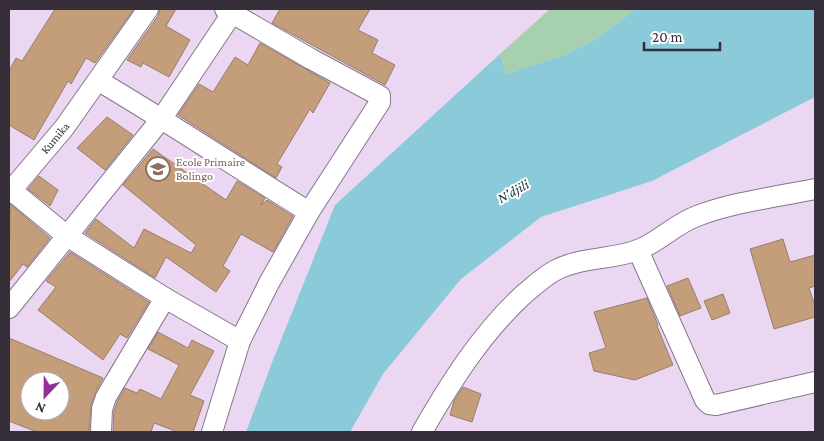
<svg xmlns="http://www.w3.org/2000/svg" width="824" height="441" viewBox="0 0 824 441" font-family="'Crimson Pro',serif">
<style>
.green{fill:#a7d0ae}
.water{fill:#8bcad8}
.building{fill:#c49d7a;stroke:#977f6b;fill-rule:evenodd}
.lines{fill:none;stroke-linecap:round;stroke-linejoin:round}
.street-casing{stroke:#87758d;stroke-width:22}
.street{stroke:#fff;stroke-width:20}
.labels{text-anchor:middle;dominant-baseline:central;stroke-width:4;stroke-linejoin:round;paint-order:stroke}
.street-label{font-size:12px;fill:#362f39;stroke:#fff}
.education-label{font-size:12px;fill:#785e54;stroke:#fff;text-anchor:start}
.water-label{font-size:14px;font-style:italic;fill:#14343a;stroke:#fff}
</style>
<rect width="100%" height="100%" fill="#ebd7f2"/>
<polygon class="green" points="550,9 636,9 598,38 562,56 506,74 500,54"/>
<polygon class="water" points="636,9 815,9 815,97 652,181 541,217 461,279 383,374 350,432 246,432 273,360 335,205 500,54 506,74 562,56 598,38"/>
<g class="building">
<polygon points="55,9 134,9 95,63 86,58 71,84 68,81 34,140 9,125 9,71 16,58 22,61"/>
<polygon points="160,9 176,9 166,26 190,40 169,77 143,63 141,67 127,60 158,16"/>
<polygon points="280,9 370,9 358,30 378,40 372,53 395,65 385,85 272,23"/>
<polygon points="260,43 330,83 313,113 310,109 277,164 282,167 276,178 178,115 199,84 213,92 235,57 248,65"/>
<polygon points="107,117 133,135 105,170 77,148"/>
<polygon points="153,149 226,200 237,181 265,198 261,205 267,200 293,216 273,252 241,234 223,266 230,271 216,292 166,257 155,278 85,233 96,219 134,248 144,229 191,253 196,245 123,185"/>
<polygon points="39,176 58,190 50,206 28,189"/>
<polygon points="10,204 50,238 27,267 23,264 9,282"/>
<polygon points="783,239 790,262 815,255 815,286 809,288 815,306 815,317 774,329 750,249"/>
<polygon points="70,252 149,302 127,338 120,334 103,360 38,310 56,287 46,281"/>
<polygon points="688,278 701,308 680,316 667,286"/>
<polygon points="723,294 730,313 712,320 704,301"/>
<polygon points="647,298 658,325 657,326 673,365 635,380 594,371 589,353 606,348 594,312"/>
<polygon points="158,332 188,348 192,340 214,351 190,395 204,401 193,432 178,432 154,423 151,432 113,432 114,411 117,402 125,388 137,393 140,389 161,399 179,365 148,349"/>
<path d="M9,338l94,40 -7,13 -5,14 -2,27h-52l-28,-11zM30,381h30v30h-30z"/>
<polygon points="463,387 481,394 472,422 450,415 454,401"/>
</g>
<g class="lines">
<g class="street-casing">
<g id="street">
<path d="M99,81c71,42 140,88 210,131"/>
<polyline points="11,190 67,236 165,298 240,341"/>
<polyline points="9,193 64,128 148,9"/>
<polyline points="638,250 705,400 709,404 716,405 815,382"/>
<polyline points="9,308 162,118 235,9"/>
<polyline points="101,432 102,409 106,397 165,298"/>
<polyline points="212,432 240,341 269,283 309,212 380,102 380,96 311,59 225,9"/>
<path d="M422,432c28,-49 59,-98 101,-137 11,-9 21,-19 33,-25 25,-13 55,-10 82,-20 21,-8 37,-26 59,-34 37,-14 79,-19 118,-27"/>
</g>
</g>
<use href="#street" class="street"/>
</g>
<defs>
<g id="school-ring" transform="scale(1.25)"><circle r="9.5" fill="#fff" stroke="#8d6e63" stroke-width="1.5"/><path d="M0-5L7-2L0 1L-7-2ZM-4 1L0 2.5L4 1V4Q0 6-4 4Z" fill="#8d6e63"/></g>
</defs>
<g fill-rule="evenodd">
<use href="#school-ring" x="158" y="169"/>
</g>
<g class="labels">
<g class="street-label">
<text transform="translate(55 138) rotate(-50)">Kumika</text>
</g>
<g class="education-label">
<text x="176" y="162">Ecole Primaire<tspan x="176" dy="14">Bolingo</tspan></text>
</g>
<g class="water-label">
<text transform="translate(513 191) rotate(-29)">N'djili</text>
</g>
</g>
<rect width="824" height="441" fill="none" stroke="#362f39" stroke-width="20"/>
<g transform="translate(45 396) rotate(202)"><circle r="24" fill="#ffffff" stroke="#afacb0"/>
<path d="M0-4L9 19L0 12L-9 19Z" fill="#912f96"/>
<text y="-8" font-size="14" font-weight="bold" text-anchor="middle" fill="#362f39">N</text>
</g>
<path d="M644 42v8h76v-8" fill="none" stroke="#362f39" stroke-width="2.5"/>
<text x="652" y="42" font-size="15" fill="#362f39" stroke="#ffffff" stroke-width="4" paint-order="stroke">20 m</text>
</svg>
